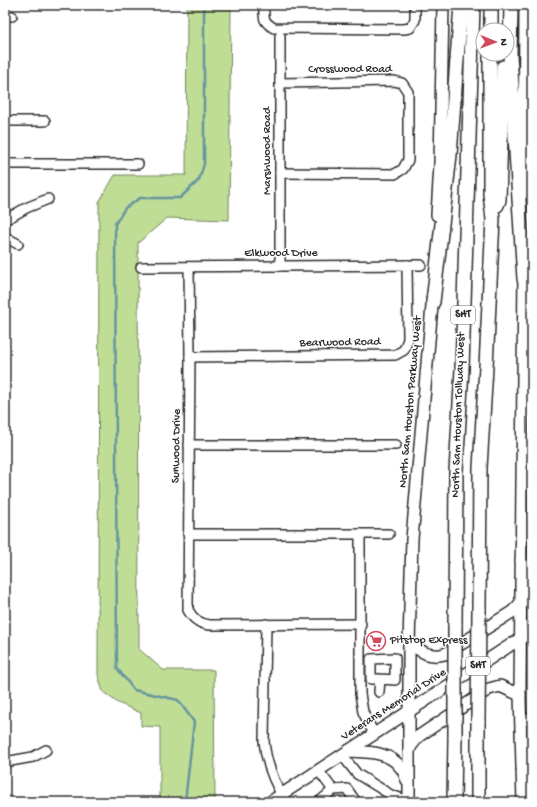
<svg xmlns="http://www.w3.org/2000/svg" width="537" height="807" viewBox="0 0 537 807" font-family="'Gochi Hand',sans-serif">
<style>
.green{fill:#bfdd95;stroke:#758460}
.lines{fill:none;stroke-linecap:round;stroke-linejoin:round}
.stream{stroke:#66959f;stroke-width:2.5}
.minor-casing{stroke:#2b2b2b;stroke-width:12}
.major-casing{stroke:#2b2b2b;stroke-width:14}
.highway-casing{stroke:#2b2b2b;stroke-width:16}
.minor{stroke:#fff;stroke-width:9}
.major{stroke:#fff;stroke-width:11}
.highway{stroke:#fff;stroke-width:13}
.highway-bridge-casing{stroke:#2b2b2b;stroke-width:16;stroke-linecap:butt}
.highway-bridge{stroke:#fff;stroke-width:13}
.labels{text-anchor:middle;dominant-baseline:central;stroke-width:3;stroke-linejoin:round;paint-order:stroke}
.shield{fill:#fff;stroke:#6b6b6b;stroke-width:1}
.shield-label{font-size:11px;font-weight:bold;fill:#2b2b2b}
.street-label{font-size:12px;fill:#2b2b2b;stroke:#fff}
.poi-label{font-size:12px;fill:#2b2b2b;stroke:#fff;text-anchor:start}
</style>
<rect width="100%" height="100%" fill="#fff"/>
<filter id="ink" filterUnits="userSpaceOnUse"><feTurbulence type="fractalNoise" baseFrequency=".025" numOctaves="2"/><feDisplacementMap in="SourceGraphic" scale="8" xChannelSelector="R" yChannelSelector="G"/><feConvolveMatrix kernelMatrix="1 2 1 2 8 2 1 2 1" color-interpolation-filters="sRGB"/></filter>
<g filter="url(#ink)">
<polygon class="green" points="187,5 231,5 229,220 167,218 138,243 139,649 163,670 214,670 215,802 133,802 160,801 160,727 141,726 141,713 118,703 103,692 98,675 99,202 115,175 186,175"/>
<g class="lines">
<polyline class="stream" points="185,802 194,722 178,700 134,690 117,668 115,224 125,208 140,198 180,198 199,180 204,164 204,5"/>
<g class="minor-casing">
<g id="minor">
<path d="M264,5c0,13 -2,16 10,23l130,1 6,-1 5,-8v-15"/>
<polyline points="5,16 12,16"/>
<polyline points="5,121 45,121"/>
<polyline points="5,164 138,164"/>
<polyline points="280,173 395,174 403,169 408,160 408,92 402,83 394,81 280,83"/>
<polyline points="5,220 26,208 48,199"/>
<polyline points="5,237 18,244"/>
<polyline points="280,266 280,36"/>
<polyline points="141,267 421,265"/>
<path d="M189,267l1,90 -2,253c5,9 11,14 22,15l151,-1"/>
<polyline points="524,321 532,330"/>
<polyline points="190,357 395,355 404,350 408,339 407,265"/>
<polyline points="523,362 526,355 532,348"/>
<polyline points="189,445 396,445"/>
<polyline points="188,534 389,534"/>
<polyline points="360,534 360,694 363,712 374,734"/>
<path d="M266,624l-2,117c2,23 10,42 22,61"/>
<polyline points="379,692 380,679 371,679 371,659 395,658 395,680 380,679"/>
<polyline points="521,723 532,717"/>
<polyline points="522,753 532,760"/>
<polyline points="342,755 357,774 391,795 409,801"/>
<polyline points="5,762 33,757 46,750"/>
<polyline points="318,770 333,790 347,789 356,802"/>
<polyline points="523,794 532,781"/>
<polyline points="319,802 333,790"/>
</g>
</g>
<g class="major-casing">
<g id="major">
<polyline points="524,193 525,5"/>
<polyline points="437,215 440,164 443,5"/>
<polyline points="521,560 532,577"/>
<path d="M409,643c13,9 20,15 36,11l67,-42 9,-9"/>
<path d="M348,751c18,1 42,0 53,17 3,3 4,8 6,12"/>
<polyline points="409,751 411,746 419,736 489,689 500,686 520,695"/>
<polyline points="270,802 532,631"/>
<polyline points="409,802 409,643 412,539 433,294"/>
<polyline points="523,802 520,695 524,271"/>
</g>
</g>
<g class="highway-casing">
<g id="highway">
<polyline points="511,5 510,55 524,279"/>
<polyline points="491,30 491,5"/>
<polyline points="497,205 499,200 503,67"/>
<polyline points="433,302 450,155 461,5"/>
<polyline points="479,610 480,468 486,367 493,219 490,194 490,54"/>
<polyline points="455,626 456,471 462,369 473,5"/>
<polyline points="454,802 455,737"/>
<polyline points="478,802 478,721"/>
</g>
</g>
<use href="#minor" class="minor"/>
<use href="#major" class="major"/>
<use href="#highway" class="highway"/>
<g class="highway-bridge-casing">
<g id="highway-bridge">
<polyline points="478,721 479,610"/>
<polyline points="455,737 455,626"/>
</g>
</g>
<use href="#highway-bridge" class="highway-bridge"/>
</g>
</g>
<defs>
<g id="supermarket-ring" transform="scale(1)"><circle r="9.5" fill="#fff" stroke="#d1495b" stroke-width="1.5"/><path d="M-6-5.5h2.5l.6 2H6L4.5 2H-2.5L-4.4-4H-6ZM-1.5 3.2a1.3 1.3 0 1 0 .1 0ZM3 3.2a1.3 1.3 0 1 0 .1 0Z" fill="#d1495b"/></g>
</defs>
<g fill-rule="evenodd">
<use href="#supermarket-ring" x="376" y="641"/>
</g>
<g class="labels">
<g class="shield">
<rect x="451" y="306" width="24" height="18" rx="3"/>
<rect x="466" y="657" width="24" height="18" rx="3"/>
</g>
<g class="shield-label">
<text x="463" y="315">SHT</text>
<text x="478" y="666">SHT</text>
</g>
<g class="street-label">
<text x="350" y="70">Crosswood Road</text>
<text transform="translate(268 151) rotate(-90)">Marshwood Road</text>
<text x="281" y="254">Elkwood Drive</text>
<text transform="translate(340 343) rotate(-1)">Bearwood Road</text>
<text transform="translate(411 402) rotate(-85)">North Sam Houston Parkway West</text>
<text transform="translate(459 415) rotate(-88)">North Sam Houston Tollway West</text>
<text transform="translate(177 446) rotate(-89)">Sunwood Drive</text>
<text transform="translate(394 705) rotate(-33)">Veterans Memorial Drive</text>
</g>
<g class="poi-label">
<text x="390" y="641">Pitstop Express</text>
</g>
</g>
<rect width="537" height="807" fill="none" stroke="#fff" stroke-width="20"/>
<rect x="10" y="10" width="517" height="787" fill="none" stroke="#2b2b2b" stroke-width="1.5" filter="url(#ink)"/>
<g transform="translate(495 42) rotate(91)"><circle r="19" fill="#ffffff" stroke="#aaaaaa"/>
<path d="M0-3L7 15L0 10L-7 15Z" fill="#d1495b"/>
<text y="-6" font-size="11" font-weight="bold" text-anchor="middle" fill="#2b2b2b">N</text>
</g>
</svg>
